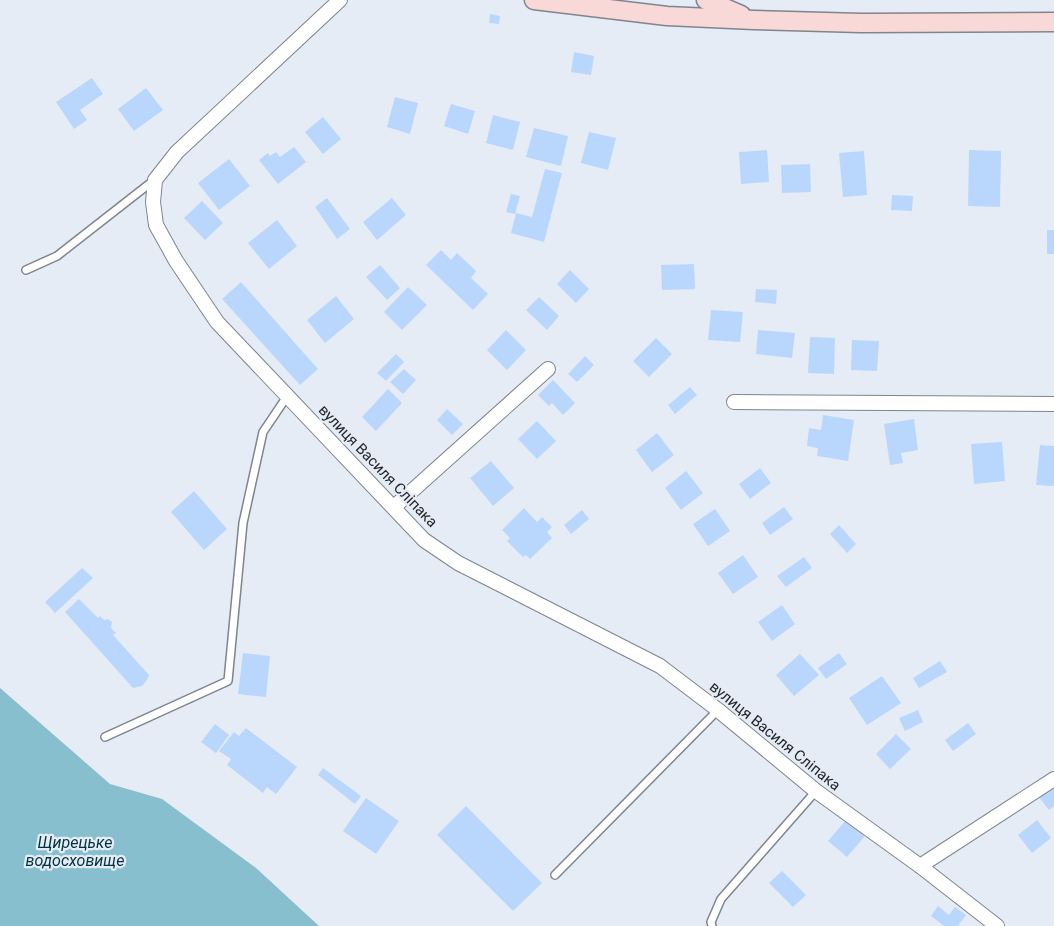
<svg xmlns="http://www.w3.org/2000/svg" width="1054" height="926" viewBox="0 0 1054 926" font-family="Roboto,sans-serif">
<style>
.water{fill:#87bfcf}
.building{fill:#b9d7fd}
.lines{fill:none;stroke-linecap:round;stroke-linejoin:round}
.lane-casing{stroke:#7f858d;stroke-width:10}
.street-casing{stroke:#7f858d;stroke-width:16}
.secondary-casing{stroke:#7f858d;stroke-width:21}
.lane{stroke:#fff;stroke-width:7}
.street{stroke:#fff;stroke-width:14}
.secondary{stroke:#f8d9d8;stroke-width:18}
.labels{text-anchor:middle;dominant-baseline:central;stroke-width:4.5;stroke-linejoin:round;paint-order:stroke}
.street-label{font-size:15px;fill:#232629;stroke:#e5ecf5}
.water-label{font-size:16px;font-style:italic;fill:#003340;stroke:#e5ecf5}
</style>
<rect width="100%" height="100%" fill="#e5ecf5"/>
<polygon class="water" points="0,688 110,784 162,799 256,868 319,926 0,926"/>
<g class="building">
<polygon points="490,14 500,16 499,24 489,23"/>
<polygon points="574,52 594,56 591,75 571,72"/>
<polygon points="92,78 103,94 80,110 87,120 74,129 56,102"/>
<polygon points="146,88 163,110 134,131 118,109"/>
<polygon points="395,97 418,103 410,134 387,127"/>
<polygon points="451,104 475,111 468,134 444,126"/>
<polygon points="493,115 520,122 513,150 486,143"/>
<polygon points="323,117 341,139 323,154 305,132"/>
<polygon points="534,128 568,136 561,166 526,157"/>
<polygon points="589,132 616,138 608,170 581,163"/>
<polygon points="294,147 306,162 278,184 259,160 268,153 270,156 276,152 280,157"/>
<polygon points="767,150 769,182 741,184 739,152"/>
<polygon points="969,150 1001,151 1000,207 968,206"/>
<polygon points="864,151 867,195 843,197 839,153"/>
<polygon points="229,159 250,186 219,210 198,183"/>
<polygon points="810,164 811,192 782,193 781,165"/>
<polygon points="545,169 562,173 544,242 511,233 516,213 532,217"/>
<polygon points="511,194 520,196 515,214 506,212"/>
<polygon points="892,195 913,196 912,211 891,210"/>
<polygon points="327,198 350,229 337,239 315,207"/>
<polygon points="392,198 406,215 377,240 363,222"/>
<polygon points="202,201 223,223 205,240 184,218"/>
<polygon points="277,220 297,246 269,269 248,243"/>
<rect x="1047" y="230" width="7" height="24"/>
<polygon points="441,250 451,260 457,253 476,271 471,278 488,294 473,310 426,265"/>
<polygon points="694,264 695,289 662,290 661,265"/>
<polygon points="380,265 400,288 387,300 366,277"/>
<polygon points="570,270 589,289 576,303 557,284"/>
<polygon points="241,282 318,369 300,385 222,299"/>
<polygon points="408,287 427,305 402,330 384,312"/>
<polygon points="756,289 777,290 776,304 755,302"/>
<polygon points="336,296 354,319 325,343 307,320"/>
<polygon points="539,297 559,316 547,330 526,310"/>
<polygon points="711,310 743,312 740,342 708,340"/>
<polygon points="506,330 526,350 507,370 487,350"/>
<polygon points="758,330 795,333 792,358 756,354"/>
<polygon points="810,337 835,338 834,374 808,373"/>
<polygon points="656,338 672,354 649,377 633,361"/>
<polygon points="852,340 879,341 877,371 851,370"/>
<polygon points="396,354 404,362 386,381 377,373"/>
<polygon points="585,356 594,365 577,382 568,374"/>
<polygon points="404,369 416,380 403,394 390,382"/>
<polygon points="553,380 575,403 563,415 552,403 549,406 538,395"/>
<polygon points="690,387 697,395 675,414 668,405"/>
<polygon points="388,389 402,403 376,431 362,417"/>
<polygon points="447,409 463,424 452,435 437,420"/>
<polygon points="823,415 854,420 848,461 817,456 818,448 807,446 809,428 821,430"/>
<polygon points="914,419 918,450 901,453 903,463 890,465 884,424"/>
<polygon points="537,421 556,441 537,459 518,439"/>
<polygon points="657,433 674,455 652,472 636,450"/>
<polygon points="1002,442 1005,481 974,484 971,444"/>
<polygon points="1040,445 1054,446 1054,486 1036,485"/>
<polygon points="491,461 514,488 493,506 470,478"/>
<polygon points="760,468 771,483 750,499 739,484"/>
<polygon points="686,471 703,493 681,510 665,488"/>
<polygon points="194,491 227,529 204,550 171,512"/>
<polygon points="784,507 793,519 770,535 762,523"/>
<polygon points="524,508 537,522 542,517 552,527 547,532 552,538 530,559 526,555 523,557 507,541 510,538 502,530"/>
<polygon points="715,509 730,531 708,546 693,524"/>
<polygon points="582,510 589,519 571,534 564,525"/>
<polygon points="839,525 856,544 847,553 830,534"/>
<polygon points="743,555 758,577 733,594 718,573"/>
<polygon points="804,557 812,568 786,587 777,576"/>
<polygon points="82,568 93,578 55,613 45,602"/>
<polygon points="79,599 98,618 100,616 104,620 108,619 112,622 111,628 116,633 113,635 149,675 147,680 142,686 133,688 65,612"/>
<polygon points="782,605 795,624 772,641 758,622"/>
<polygon points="243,653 270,656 266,697 238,694"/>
<polygon points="839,653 847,664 826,679 818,668"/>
<polygon points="800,654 819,675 794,696 776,675"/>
<polygon points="940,661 947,672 919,688 913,678"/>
<polygon points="882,676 901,703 867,725 849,698"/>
<polygon points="918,710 923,722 905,731 899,718"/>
<polygon points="968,723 976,734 953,751 945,740"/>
<polygon points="215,724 229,735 216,753 201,742"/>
<polygon points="246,728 297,767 276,794 267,787 263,793 227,765 231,759 219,751 234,732 239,736"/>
<polygon points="896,734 911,749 890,769 876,754"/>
<polygon points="323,768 361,796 355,804 318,775"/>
<polygon points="1054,786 1054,806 1049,810 1039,797"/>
<polygon points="366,798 399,821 376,854 343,831"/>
<polygon points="466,806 542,883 513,911 437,835"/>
<polygon points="846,820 865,836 847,857 828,841"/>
<polygon points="1037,820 1051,838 1032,853 1018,835"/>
<polygon points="782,871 806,895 793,907 769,883"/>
<polygon points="938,906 949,915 955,907 966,915 958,926 944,926 931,916"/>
</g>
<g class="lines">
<g class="lane-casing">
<g id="lane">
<polyline points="26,270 57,256 153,181"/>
<polyline points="105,737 228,681 243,523 263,432 288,395"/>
<polyline points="555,875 718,710"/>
<polyline points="712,926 711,922 721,899 816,791"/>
</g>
</g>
<g class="street-casing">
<g id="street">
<polyline points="340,0 177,152 155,180 153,202 156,225 176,261 217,322 424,540 458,563 660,666 718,710 816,791 920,866 997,926"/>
<polyline points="734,402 1054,404"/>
<polyline points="394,507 548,369"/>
<polyline points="920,866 1054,779"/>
</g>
</g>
<g class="secondary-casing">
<g id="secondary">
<polyline points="534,0 667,16 754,20 861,23 1054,22"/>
<polyline points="706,0 741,15"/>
</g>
</g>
<use href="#lane" class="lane"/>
<use href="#street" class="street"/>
<use href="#secondary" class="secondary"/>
</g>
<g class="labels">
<g class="street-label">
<text transform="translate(378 466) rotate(46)">вулиця Василя Сліпака</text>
<text transform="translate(775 736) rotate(39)">вулиця Василя Сліпака</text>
</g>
<g class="water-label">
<text x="75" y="842">Щирецьке<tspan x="75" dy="18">водосховище</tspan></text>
</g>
</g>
</svg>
